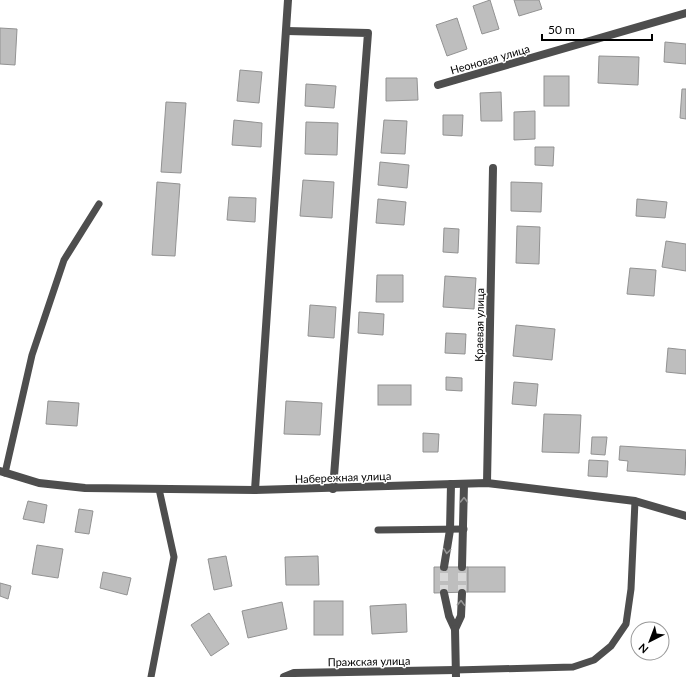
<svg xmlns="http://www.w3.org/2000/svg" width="686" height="677" viewBox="0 0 686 677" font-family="Lato,sans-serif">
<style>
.building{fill:#bebebe;stroke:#929292}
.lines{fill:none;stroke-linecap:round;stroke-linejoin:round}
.minor-tunnel{stroke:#d9d9d9;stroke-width:8;stroke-dasharray:8 4;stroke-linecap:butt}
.service{stroke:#4e4e4e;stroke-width:7}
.minor{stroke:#4e4e4e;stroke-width:8}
.tertiary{stroke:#4e4e4e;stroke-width:8}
.oneway{stroke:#959595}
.labels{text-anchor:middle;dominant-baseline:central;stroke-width:3;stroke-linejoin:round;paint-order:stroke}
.street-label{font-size:11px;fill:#000;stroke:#fff}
</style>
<rect width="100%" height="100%" fill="#fff"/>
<g class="building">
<polygon points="490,0 499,29 482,34 473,6"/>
<polygon points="514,0 539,0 542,9 519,16"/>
<polygon points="457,18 467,49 447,56 436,25"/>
<polygon points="0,28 17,29 15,65 0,64"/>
<polygon points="665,42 686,44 686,64 664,62"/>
<polygon points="599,56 639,57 638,85 598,83"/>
<polygon points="240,70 262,72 259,103 237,101"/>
<rect x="544" y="76" width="25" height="30"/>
<polygon points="386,78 417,78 418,100 386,101"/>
<polygon points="306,84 336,86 334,108 305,106"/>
<polygon points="682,89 686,89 686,119 680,118"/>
<polygon points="501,92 502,121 481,121 480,93"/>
<polygon points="166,102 186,103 181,173 161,172"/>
<polygon points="535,111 535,139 514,140 514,112"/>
<polygon points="443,115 463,115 462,136 443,135"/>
<polygon points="234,120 262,123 261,147 232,145"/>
<polygon points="384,120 407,121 405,154 381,153"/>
<polygon points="306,122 338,123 337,155 305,154"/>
<polygon points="535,147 554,147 553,166 535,165"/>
<polygon points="380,162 409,165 407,188 378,185"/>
<polygon points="303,180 334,182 332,218 300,216"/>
<polygon points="157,182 180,184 175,256 152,255"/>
<polygon points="511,182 542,183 541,212 511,211"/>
<polygon points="229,197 256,198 255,222 227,220"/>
<polygon points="378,199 406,202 404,225 376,223"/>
<polygon points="637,199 667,202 665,218 636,216"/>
<polygon points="517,226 540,227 539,264 516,263"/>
<polygon points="444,228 459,229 458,253 443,252"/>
<polygon points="666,241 686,244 686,271 662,267"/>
<polygon points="630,268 656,270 654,296 627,294"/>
<polygon points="377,275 403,275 403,302 376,302"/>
<polygon points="445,276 476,278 474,309 443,307"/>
<polygon points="310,305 336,307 334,338 308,336"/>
<polygon points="359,312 384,314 383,335 358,333"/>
<polygon points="516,325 555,329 552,360 513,356"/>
<polygon points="446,333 466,334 465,354 445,353"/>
<polygon points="668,348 686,350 686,374 666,372"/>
<polygon points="446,377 462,378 462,391 446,390"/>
<polygon points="514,382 538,384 536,406 512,404"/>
<rect x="378" y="385" width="33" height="20"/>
<polygon points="48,401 79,403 77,426 46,424"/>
<polygon points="286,401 322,403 320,435 284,434"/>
<polygon points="544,414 581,415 579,453 542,452"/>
<polygon points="423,433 439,434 438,452 423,452"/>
<polygon points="592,437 607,437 605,455 591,454"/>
<polygon points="620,446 686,450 685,475 627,471 628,461 619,460"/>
<polygon points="589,460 608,461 607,477 588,476"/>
<polygon points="28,501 47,505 44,523 23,519"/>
<polygon points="79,509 93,511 89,534 75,532"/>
<polygon points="37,545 63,549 58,578 32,574"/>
<polygon points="226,556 232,586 214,590 208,559"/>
<polygon points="318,556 319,585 286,585 285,557"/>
<polygon points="434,567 468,567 468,592 434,593"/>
<rect x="468" y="567" width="37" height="25"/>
<polygon points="103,572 131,578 127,595 100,588"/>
<polygon points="0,583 11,586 8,599 0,596"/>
<rect x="314" y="601" width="29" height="34"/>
<polygon points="282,602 287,629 248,638 242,611"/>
<polygon points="406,604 407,632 372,634 370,606"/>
<polygon points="209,613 229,644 211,656 191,625"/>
</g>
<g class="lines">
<g class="minor-tunnel">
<polyline points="444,593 444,567"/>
<polyline points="462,593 462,567"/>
</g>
<g class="service">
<polyline points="5,473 32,355 64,260 99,204"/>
<polyline points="378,530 464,529"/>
<polyline points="455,670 573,667 594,660 611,646 626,624 631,589 635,501"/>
<polyline points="151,677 174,557 159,489"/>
</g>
<g class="minor">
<polyline points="287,31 368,33 333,489"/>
<polyline points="438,85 686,13"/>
<polyline points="487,483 493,168"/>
<polyline points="255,490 288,0"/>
<polyline points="444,567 450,530 451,484"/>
<polyline points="462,567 464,484"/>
<polyline points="444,593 449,616 455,629 461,616 462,593"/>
<polyline points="455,629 456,677"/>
<polyline points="284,677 294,673 455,670"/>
</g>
<polyline class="tertiary" points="0,471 39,483 85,488 255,490 487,483 635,501 686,516"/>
</g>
<defs><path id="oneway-chevron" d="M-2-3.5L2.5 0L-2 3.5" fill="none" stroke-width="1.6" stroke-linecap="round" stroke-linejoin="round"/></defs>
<g class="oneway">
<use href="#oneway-chevron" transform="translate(464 500) rotate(-89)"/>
<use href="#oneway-chevron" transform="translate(447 551) rotate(98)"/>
<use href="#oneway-chevron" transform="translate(461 603) rotate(-88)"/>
</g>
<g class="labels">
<g class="street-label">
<text transform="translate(490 59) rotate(-16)">Неоновая улица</text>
<text transform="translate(479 325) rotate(-89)">Краевая улица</text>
<text transform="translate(343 477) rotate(-2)">Набережная улица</text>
<text transform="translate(369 661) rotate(-1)">Пражская улица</text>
</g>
</g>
<g transform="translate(650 641) rotate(222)"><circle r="19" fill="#ffffff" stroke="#999999"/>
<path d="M0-3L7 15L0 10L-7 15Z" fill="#000000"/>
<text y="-6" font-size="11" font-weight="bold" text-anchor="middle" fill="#000000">N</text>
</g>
<path d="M542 34v6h110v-6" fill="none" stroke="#000000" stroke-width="2"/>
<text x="548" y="34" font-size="12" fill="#000000" stroke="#ffffff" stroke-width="3" paint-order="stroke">50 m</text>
</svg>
